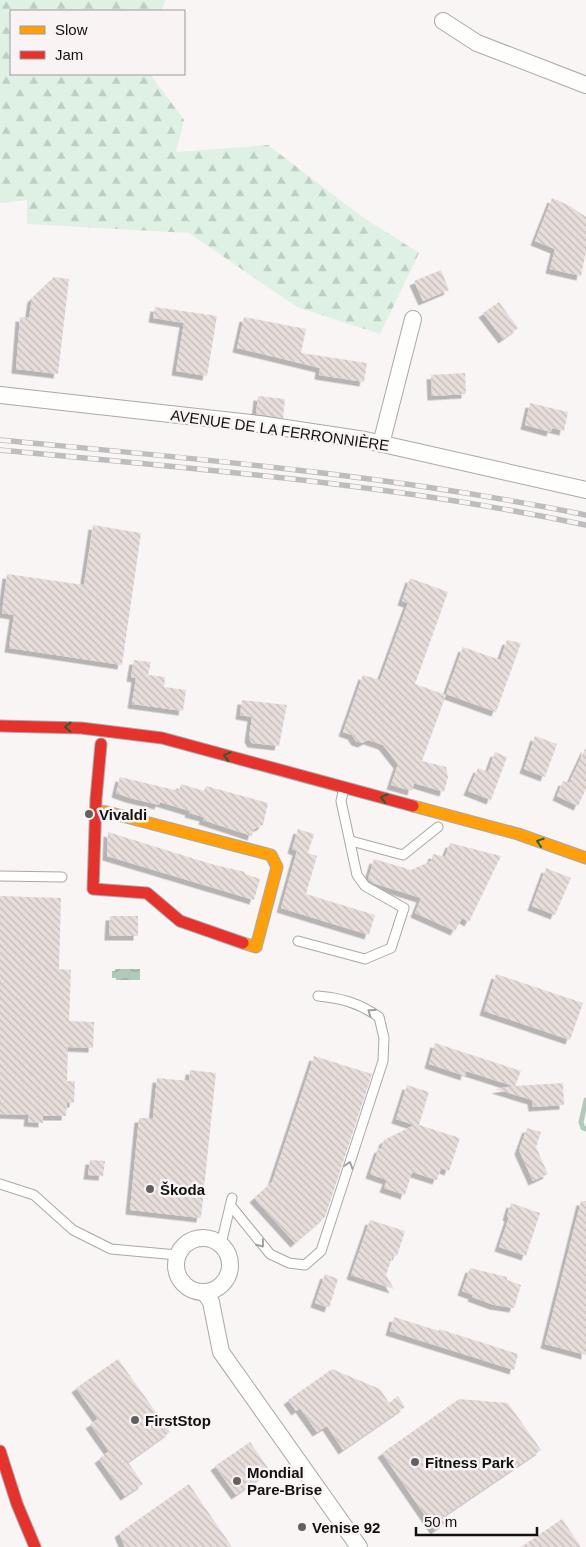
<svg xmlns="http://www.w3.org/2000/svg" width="586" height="1547" viewBox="0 0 586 1547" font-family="Arial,sans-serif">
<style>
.forest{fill:url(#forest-firs)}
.water{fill:url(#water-waves)}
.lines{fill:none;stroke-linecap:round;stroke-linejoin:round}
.stream{stroke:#b0caba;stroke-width:5}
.building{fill:url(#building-back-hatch);filter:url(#shadow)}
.lane-casing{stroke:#aaa8a8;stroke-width:11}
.street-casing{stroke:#aaa8a8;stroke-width:18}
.slow-casing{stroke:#aaa8a8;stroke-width:13}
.jam-casing{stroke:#aaa8a8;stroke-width:13}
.lane{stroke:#fefefd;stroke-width:9}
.street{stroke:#fefefd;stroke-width:16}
.slow{stroke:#ff9f0a;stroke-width:11}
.jam{stroke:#e5322d;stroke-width:11}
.rail-casing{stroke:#bdbdbd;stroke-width:5.5}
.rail{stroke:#f9f4f3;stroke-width:4;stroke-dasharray:11;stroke-linecap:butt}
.oneway{stroke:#216233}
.oneway2{stroke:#a09f9f}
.poi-dot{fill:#626160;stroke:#f9f4f3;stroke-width:2}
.labels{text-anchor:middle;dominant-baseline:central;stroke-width:5;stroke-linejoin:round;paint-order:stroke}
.street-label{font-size:15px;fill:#121111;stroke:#f9f4f3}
.poi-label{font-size:15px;font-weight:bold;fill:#121111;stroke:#f9f4f3;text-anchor:start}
</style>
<defs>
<pattern id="forest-firs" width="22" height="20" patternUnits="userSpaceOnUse" patternTransform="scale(1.25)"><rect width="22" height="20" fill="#def1e4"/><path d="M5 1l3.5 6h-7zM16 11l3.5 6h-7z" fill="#bdcec3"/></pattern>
<pattern id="water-waves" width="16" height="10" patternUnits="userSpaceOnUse" patternTransform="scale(1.25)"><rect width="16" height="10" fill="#b0caba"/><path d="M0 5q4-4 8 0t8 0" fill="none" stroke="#96ac9f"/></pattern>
<pattern id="building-back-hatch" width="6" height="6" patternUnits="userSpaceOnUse" patternTransform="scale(1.25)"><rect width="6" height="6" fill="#e7dddb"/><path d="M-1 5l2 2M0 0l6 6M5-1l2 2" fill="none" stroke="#c5bdbb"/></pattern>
<filter id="shadow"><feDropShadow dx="-4.5" dy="4.5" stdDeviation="0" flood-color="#0004"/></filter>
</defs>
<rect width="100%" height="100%" fill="#f8f5f4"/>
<polygon class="forest" points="0,0 166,0 161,11 11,11 11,74 150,74 184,120 176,152 268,145 361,216 419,253 380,334 297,307 189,233 27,224 27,200 0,203"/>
<polygon class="water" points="115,969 140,969 140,980 116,980 116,978 112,978 112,971 115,971"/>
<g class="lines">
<polyline class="stream" points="586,1100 581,1122 583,1128 586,1129"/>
</g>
<g class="building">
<polygon points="552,198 570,206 586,217 586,251 581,276 550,269 555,249 535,241"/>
<polygon points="441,270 449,290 423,301 414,281"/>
<polygon points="54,277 69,279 58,374 16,369 20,317 29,318 32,298"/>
<polygon points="499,302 518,328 503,339 483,313"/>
<polygon points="155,307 217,316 207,376 176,371 184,323 153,318"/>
<polygon points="244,317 306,329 301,353 367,363 364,382 319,375 320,368 237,348"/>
<polygon points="465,373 466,394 432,396 431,375"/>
<polygon points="258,396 285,399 283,418 256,414"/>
<polygon points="530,403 568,412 564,431 552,428 551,432 525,425"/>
<polygon points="93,525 141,533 122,665 9,648 14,615 2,613 7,574 84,585"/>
<polygon points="410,578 448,592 415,684 446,695 422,761 446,767 448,777 444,792 414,783 412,791 391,785 398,764 383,745 368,740 362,743 356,741 352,735 343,732 363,675 380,680 408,603 402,601"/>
<polygon points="507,640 521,643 496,712 446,694 463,647 500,660"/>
<polygon points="134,660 151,662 148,675 165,677 164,687 186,690 183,711 132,704 136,678 131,677"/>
<polygon points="242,700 287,705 279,746 252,743 249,738 252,717 240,715"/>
<polygon points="535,736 557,744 545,777 524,769"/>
<polygon points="586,747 586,789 578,806 557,796 563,781 569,783"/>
<polygon points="495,752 507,757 491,800 468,791 478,768 488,772"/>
<polygon points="120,777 179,791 181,784 204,791 206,786 268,803 263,825 254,829 252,836 203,820 204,817 189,813 190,811 160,802 159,805 130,798 116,793"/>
<polygon points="298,829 314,834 308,853 317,856 306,894 375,915 369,935 281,908 297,851 292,849"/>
<polygon points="108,832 211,864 245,872 245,874 260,879 254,900 107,856"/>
<polygon points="450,843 501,856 469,922 462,918 455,931 415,913 421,898 373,883 368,879 374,859 411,870 431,861 433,854 445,857"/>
<polygon points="546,868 571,878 555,915 532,906"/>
<polygon points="0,896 61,898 59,969 71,970 69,1021 94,1022 93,1048 68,1047 67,1081 75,1081 74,1103 67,1103 66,1116 43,1116 43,1123 28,1122 29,1115 0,1114"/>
<polygon points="110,916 138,916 138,936 109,936"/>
<polygon points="496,974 583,1003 570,1040 484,1011"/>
<polygon points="435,1043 521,1071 515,1086 563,1083 564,1105 533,1107 532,1100 496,1089 513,1086 466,1071 465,1076 429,1064"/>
<polygon points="314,1056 372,1074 325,1217 295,1243 254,1198 272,1182"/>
<polygon points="190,1070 216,1073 201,1218 130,1210 139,1118 153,1118 157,1078 189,1081"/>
<polygon points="407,1085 429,1092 419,1125 460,1138 449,1171 441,1168 437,1180 412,1172 405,1195 384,1188 387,1180 370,1174 379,1148 381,1149 384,1140 414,1125 396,1119"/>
<polygon points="527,1128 541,1132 536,1147 548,1174 533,1181 519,1150"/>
<polygon points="90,1160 105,1161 103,1176 88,1175"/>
<polygon points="581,1201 586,1201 586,1355 545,1344"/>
<polygon points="511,1203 540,1213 526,1256 499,1247 509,1217 507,1216"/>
<polygon points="370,1220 405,1231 397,1256 393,1255 386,1275 394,1289 351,1275"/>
<polygon points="470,1268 507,1277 507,1280 521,1285 514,1308 494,1305 472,1297 473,1295 462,1291"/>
<polygon points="325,1274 338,1279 329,1308 315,1303"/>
<polygon points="394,1317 439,1331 439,1329 518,1354 514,1370 390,1331"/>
<polygon points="118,1359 170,1432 128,1462 143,1484 125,1496 99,1459 109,1451 90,1424 98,1419 76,1388"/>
<polygon points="332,1369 380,1389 389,1403 398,1396 405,1407 343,1450 327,1426 317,1432 300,1408 296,1411 288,1400"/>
<polygon points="459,1399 508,1403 541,1450 441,1518 445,1523 435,1530 382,1453"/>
<polygon points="250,1442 270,1471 236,1495 215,1466"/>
<polygon points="189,1484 232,1547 125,1547 119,1533"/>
<polygon points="562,1519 581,1547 521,1547"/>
</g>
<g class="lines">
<g class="lane-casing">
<g id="lane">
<polyline points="351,841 403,855 438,827"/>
<polyline points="0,876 62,877"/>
<polyline points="298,941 365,959 391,948 404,908 365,886 357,875 341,801 344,788"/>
<polyline points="0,1184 34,1195 73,1230 111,1249 177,1255"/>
<path d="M231,1206l39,48 19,9 16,2 16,-14 62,-190 1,-23 -5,-21c-20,-14 -38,-19 -61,-21"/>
<polyline points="221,1244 232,1198"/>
</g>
</g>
<g class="street-casing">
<g id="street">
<polyline points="443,21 477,43 586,85"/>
<polyline points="0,395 259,424 365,440 586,490"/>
<polyline points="381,444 413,319"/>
<circle cx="203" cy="1265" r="27"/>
<polyline points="205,1293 211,1302 221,1352 359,1547"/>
</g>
</g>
<g class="slow-casing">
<g id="slow">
<polyline points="413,806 518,834 586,858"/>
<polyline points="95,811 107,812 271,855 277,867 256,947 243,943"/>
</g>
</g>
<g class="jam-casing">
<g id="jam">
<polyline points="0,726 81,728 162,738 413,806"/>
<polyline points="101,744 96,799 93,889 147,893 180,921 243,943"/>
<polyline points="0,1451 17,1504 35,1547"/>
</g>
</g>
<use href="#lane" class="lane"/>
<use href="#street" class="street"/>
<use href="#slow" class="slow"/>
<use href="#jam" class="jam"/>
<g class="rail-casing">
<g id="rail">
<path d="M0,440c197,19 392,35 586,75"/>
<path d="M0,450c197,19 393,34 586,75"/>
</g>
</g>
<use href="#rail" class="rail"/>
</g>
<defs><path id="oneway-chevron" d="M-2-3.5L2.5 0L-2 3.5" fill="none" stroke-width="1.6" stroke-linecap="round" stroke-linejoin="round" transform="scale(1.25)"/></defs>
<g class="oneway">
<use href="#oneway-chevron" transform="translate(68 727) rotate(-179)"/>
<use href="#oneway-chevron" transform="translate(227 756) rotate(-165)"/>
<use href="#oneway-chevron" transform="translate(384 798) rotate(-165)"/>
<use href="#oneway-chevron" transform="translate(540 842) rotate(-162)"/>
</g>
<g class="oneway2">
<use href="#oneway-chevron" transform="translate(371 1012) rotate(-144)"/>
<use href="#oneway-chevron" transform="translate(349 1165) rotate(-72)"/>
<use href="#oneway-chevron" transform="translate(261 1244) rotate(51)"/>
</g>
<g class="poi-dot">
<circle cx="89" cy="814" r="5"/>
<circle cx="150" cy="1189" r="5"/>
<circle cx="135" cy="1420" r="5"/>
<circle cx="415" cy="1462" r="5"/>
<circle cx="237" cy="1481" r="5"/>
<circle cx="302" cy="1527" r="5"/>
</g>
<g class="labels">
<g class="street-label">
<text transform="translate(280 430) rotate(8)">AVENUE DE LA FERRONNIÈRE</text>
</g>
<g class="poi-label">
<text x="99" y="814">Vivaldi</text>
<text x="160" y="1189">Škoda</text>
<text x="145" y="1420">FirstStop</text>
<text x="425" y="1462">Fitness Park</text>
<text x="247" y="1472">Mondial<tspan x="247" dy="17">Pare-Brise</tspan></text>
<text x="312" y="1527">Venise 92</text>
</g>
</g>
<rect x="10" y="10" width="175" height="65" fill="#f9f4f3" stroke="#9d9999"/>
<rect x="20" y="26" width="25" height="8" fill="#ff9f0a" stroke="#9d9999"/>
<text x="55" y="35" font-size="15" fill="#121111">Slow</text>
<rect x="20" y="51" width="25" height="8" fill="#e5322d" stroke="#9d9999"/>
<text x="55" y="60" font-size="15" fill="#121111">Jam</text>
<path d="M416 1527v8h121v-8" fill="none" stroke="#121111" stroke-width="2.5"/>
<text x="424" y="1527" font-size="15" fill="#121111" stroke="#f9f4f3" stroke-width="4" paint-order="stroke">50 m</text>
</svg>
